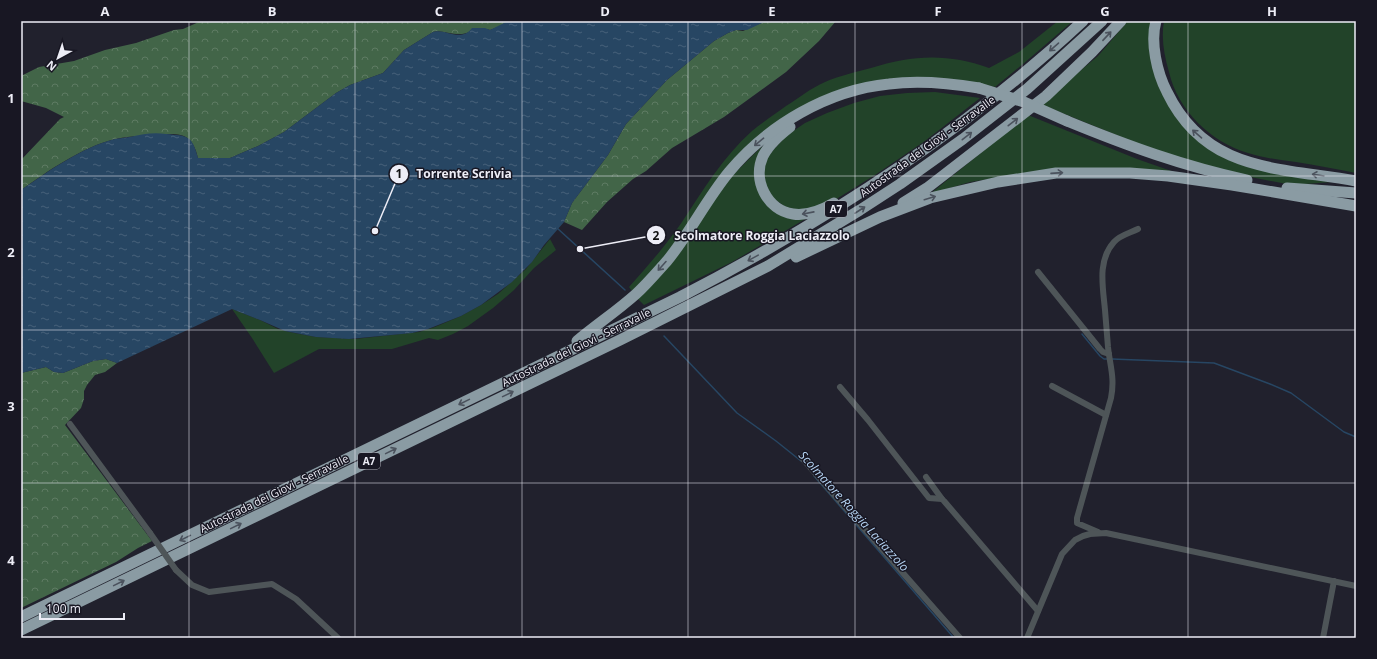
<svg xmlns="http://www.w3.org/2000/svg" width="1377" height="659" viewBox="0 0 1377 659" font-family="'Open Sans',sans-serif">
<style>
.grass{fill:#224329}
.forest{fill:url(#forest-crowns)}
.water{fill:url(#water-ripples)}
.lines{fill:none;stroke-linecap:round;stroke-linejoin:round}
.stream{stroke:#274663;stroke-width:1.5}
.minor{stroke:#4e5558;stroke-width:6}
.motorway{stroke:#8a9ba3;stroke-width:11}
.minor-bridge{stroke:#4e5558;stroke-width:6}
.motorway-bridge{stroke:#8a9ba3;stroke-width:11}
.oneway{stroke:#4b525d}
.grid{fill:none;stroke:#ededf6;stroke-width:1;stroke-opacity:0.55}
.labels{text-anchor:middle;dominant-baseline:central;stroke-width:3;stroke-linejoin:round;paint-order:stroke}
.shield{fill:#181723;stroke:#adadb7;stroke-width:1}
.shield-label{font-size:10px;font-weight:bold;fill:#ededf6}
.street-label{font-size:11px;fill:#ededf6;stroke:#181723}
.water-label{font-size:12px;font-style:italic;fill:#b7d6f6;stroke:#181723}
.leader{fill:none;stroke:#ededf6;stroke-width:1.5}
.callout-dot{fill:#ededf6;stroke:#181723;stroke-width:1.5}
.mark-label{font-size:12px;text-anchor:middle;font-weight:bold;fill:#111}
.callout-label{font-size:12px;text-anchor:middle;font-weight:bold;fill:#ededf6;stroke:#181723;stroke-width:3;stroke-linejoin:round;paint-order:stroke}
.neatline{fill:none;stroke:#ededf6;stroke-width:1.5}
.grid-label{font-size:13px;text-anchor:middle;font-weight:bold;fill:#ededf6}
</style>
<defs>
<pattern id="forest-crowns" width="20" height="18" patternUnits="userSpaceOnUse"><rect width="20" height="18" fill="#426548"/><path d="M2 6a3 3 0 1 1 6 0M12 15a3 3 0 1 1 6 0" fill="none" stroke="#5e7b63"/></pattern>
<pattern id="water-ripples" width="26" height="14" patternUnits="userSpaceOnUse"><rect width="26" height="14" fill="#274663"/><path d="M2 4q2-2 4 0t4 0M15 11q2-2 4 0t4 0" fill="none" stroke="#47617a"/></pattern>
</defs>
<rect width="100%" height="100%" fill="#21212d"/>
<g class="grass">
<path d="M1058,21h15l-50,43 -28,23 -23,-5 -90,-1 -115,51 -99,122 -36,37 -3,-4c19,-21 37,-42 53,-65 21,-32 41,-65 70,-91 11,-9 23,-17 34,-25 13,-8 25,-18 39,-24 14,-6 31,-10 46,-14 41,-13 77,-15 118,0l30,-16z"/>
<polygon points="1128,21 1153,21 1160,83 1210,149 1332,182 1292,185 1240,175 1151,149 1040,104 1098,56"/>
<path d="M1164,21h192v152c-20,-4 -40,-8 -60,-11 -16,-2 -32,-4 -48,-9 -37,-11 -70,-42 -79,-81 -5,-17 -8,-34 -5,-51z"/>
<polygon points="935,92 980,98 925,141 875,175 830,203 800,210 787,208 770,196 762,177 767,157 786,136 805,123 827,113 854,103 880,96 907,93"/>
<polygon points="1028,115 1137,159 1180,174 1039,171 970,182 930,194"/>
<polygon points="776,135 765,148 761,196 807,218 732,262 644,305 638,299 725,183 756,152"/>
<polygon points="550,239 556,250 534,268 514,290 493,308 468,326 453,334 438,340 429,338 392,349 319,349 274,373 252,338 232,309 260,320 278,329 294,333 316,337 355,339 419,332 435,327 461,316 481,305 498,294 526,269"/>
</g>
<g class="forest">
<path d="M201,21h307l-5,4 -13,5c-10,-4 -19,3 -28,4 -11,1 -22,-5 -29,-2l-29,18 -21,23 -33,12 -14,8 -52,39 -26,14 -28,12h-32c-6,-27 -20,-25 -44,-23 -13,1 -26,1 -39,4 -33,8 -67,32 -94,51v-30l39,-41 4,-2 -18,-9 -25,-7v-25l18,-9 35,-6 31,-11 31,-7 38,-13 9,-1z"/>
<polygon points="766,21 836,21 819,41 786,72 724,117 672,148 646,171 633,179 607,202 582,230 564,222 572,203 608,155 626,124 667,80 714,41 728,33 736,30 743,31"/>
<polygon points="106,359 117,363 105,372 95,375 87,385 84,391 84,399 81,408 65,425 152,541 138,548 116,562 21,608 21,373 46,367 54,372 63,373 93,361"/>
</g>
<path class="water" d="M508,21h258l-19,9h-11l-8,3 -14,8 -47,39 -41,44 -18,31 -36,48 -8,19 -20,23 -12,17 -20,20 -31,23 -20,11 -33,13 -16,4 -63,6 -33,-2 -31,-6 -25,-11 -28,-11 -115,54 -11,-4 -13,2 -30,12 -9,-1 -8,-5 -25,6v-183c28,-19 61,-43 94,-51 5,-1 10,-1 15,-2 13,-3 24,-5 36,-3 22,2 26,1 32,24h32l28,-12 26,-14 52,-39 14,-8 33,-12 21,-23 29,-18c11,-4 28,11 39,-4h13l5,2z"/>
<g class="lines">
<g class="stream">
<polyline points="557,228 625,290"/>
<polyline points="1082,334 1100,356 1104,359 1108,359"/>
<polyline points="664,336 737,413 776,441 801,461"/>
<polyline points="1112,359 1214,363 1270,384 1291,393 1344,432 1356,437"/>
<polyline points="814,476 954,638"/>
</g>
<g class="minor">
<polyline points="1038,272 1100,349 1103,352 1109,354"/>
<polyline points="1052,386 1106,415"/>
<polyline points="840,387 868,420 929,498 942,499 944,501 1038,611"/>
<polyline points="70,424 150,533"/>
<polyline points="802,458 960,638"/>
<polyline points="926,477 942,499"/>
<path d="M1098,532l-21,-9v-5l34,-120c4,-20 -1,-32 -3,-51 -1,-12 -2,-25 -3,-37 -2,-23 -8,-49 9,-68 6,-7 16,-9 24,-13"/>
<polyline points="176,570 192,585 209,592 272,584 296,599 338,638"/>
<polyline points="1027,638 1062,554 1075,540 1083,536 1090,534 1106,533 1356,586"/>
<polyline points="1323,638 1334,581"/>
</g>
<g class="motorway">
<path d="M1156,21c-6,21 1,52 11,71 39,81 112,75 189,89"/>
<path d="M1067,121c61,25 116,45 180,59"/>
<path d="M790,127c-10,8 -21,17 -27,29 -11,24 4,54 30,58 13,2 29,-4 41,-11"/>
<polyline points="1287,188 1356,193"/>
<polyline points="903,203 927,188 1046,96 1092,52 1121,21"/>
<polyline points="796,257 880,217 930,198 998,182 1056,173 1130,173 1168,176 1232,185 1356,206"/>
<path d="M577,341c19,-16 40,-30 59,-47 11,-10 21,-22 31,-33 23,-28 39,-61 62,-89 39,-47 99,-82 160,-88 31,-4 60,-1 90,4"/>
<path d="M21,617l659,-320c145,-75 283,-164 403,-276"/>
<polyline points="21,630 620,340 768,266 860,210 900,184 963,139 1027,89 1102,21"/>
</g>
<polyline class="minor-bridge" points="150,533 176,570"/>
<polyline class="motorway-bridge" points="979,88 1024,102 1067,121"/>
</g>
<defs><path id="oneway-shaft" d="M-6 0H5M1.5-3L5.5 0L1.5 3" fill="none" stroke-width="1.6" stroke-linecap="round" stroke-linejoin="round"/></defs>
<g class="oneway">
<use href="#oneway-shaft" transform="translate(1107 36) rotate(-47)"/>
<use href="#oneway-shaft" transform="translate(1054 47) rotate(139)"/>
<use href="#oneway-shaft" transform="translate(1013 122) rotate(-38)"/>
<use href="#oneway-shaft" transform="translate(1197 134) rotate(-139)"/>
<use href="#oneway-shaft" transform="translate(967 136) rotate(-38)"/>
<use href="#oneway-shaft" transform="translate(759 142) rotate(140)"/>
<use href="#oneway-shaft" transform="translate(1057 173) rotate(-4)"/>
<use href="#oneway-shaft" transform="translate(1318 175) rotate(-171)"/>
<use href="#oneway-shaft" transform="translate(930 198) rotate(-17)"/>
<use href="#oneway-shaft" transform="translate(860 210) rotate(-33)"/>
<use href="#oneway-shaft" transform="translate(808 213) rotate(169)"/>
<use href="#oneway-shaft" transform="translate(753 258) rotate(151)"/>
<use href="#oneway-shaft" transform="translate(662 266) rotate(132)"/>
<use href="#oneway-shaft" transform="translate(508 394) rotate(-26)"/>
<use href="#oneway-shaft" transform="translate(464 402) rotate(154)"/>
<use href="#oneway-shaft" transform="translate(391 451) rotate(-26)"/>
<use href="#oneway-shaft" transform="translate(236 526) rotate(-26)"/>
<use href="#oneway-shaft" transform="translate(185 538) rotate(154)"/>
<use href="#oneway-shaft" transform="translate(119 583) rotate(-26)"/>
</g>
<path class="grid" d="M189,21v617M355,21v617M522,21v617M688,21v617M855,21v617M1022,21v617M1188,21v617M21,176h1335M21,330h1335M21,483h1335"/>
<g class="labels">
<g class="shield">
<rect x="825" y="201" width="22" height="16" rx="3"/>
<rect x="358" y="453" width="22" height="16" rx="3"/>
</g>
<g class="shield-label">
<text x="836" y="209">A7</text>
<text x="369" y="461">A7</text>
</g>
<g class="street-label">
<text transform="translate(927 146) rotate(-36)">Autostrada dei Giovi - Serravalle</text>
<text transform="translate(576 347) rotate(-26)">Autostrada dei Giovi - Serravalle</text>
<text transform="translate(274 493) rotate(-26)">Autostrada dei Giovi - Serravalle</text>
</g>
<g class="water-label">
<text transform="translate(854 511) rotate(48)">Scolmatore Roggia Laciazzolo</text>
</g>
</g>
<path class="leader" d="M375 231L399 174M580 249L656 235"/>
<g class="callout-dot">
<circle cx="375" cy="231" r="4"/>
<circle cx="580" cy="249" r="4"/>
<circle cx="399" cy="174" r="10"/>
<circle cx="656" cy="235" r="10"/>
</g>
<g class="mark-label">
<text x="399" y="178">1</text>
<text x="656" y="240">2</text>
</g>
<g class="callout-label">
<text x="464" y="178">Torrente Scrivia</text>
<text x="762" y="240">Scolmatore Roggia Laciazzolo</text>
</g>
<rect width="1377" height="659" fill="none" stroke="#181723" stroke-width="44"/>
<g transform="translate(58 58) rotate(220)" stroke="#181723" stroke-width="3" paint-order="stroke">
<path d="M0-3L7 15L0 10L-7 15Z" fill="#ededf6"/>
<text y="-6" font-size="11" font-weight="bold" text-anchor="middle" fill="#ededf6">N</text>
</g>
<path d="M40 613v6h84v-6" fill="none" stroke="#ededf6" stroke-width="2"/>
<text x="46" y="613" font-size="12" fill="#ededf6" stroke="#181723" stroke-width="3" paint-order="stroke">100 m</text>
<rect x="22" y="22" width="1333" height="615" class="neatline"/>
<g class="grid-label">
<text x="105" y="16">A</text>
<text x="272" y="16">B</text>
<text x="439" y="16">C</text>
<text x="605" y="16">D</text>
<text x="772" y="16">E</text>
<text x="938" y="16">F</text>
<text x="1105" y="16">G</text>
<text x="1272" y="16">H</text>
<text x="11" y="103">1</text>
<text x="11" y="257">2</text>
<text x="11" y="411">3</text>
<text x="11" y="565">4</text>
</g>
</svg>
